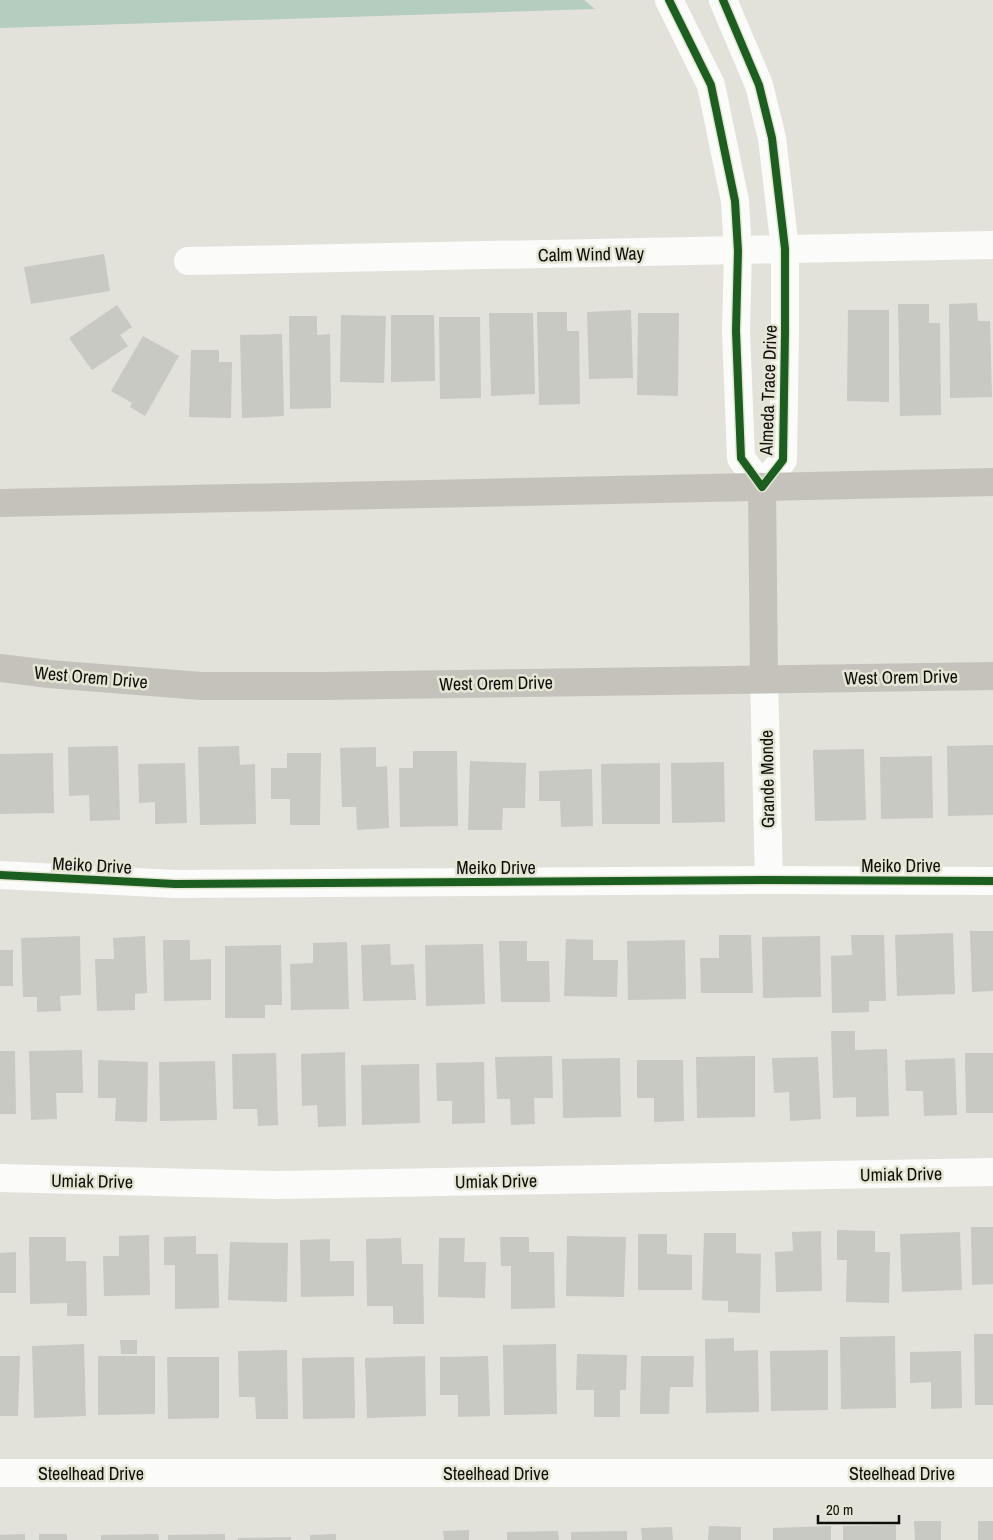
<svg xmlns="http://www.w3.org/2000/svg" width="993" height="1540" viewBox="0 0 993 1540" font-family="'Archivo Narrow',sans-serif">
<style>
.water{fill:#b4cdbe}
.building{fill:#c7c9c2}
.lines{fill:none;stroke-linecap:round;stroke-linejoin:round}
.minor{stroke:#fbfbf9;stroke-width:28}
.major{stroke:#c4c2ba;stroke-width:28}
.cycleway-casing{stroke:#e6e6d7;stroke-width:11}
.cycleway{stroke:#1b5e20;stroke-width:8}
.labels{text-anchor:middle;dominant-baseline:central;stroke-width:5;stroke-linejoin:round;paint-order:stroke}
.street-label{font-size:18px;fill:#0e0e09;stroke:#e6e6d7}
</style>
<rect width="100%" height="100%" fill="#e2e2da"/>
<polygon class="water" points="0,0 584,0 595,9 0,28"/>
<g class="building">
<polygon points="104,254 110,291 31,304 24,267"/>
<polygon points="977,303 978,321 990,321 992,397 950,398 949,304"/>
<polygon points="898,304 929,304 929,323 940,323 941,415 900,416"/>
<polygon points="117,305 132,327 120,335 128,346 92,370 69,338"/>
<polygon points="631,310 633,378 589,379 587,312"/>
<polygon points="848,310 889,310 889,402 847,401"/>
<polygon points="537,312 567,312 567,331 579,331 580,404 539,405"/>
<polygon points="489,313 533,313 535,394 491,396"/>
<polygon points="638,313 679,313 678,396 637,395"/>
<polygon points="341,315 386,316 384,383 340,382"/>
<polygon points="391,315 434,315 435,381 391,382"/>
<polygon points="289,316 317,316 317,335 330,334 331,408 290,409"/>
<polygon points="439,317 480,317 481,398 440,399"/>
<polygon points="282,334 284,416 242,418 240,335"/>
<polygon points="143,336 179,356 145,416 130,407 132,403 111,391"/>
<polygon points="191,350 219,350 219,362 232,362 231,418 189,417"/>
<polygon points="993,745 993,815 948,816 947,746"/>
<polygon points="118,746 120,820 90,821 89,795 69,796 68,747"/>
<polygon points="239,746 240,765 255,764 256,824 200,825 198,747"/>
<polygon points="376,747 376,767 387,766 389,828 357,830 356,807 342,807 340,748"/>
<polygon points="864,749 866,820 815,821 813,750"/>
<polygon points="413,751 457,751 458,826 400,827 399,768 413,768"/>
<polygon points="53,753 54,813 0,814 0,754"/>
<polygon points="287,753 321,753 320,825 290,825 290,799 271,799 271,768 287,768"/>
<polygon points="932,756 933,818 881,819 880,757"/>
<polygon points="470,761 526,763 525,808 503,808 502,830 468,830"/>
<polygon points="724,762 725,822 672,823 671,763"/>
<polygon points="185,763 187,823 155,824 155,802 139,803 138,764"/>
<polygon points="660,763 660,824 602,824 601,764"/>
<polygon points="592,769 593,826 561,827 560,801 539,801 539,771"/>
<polygon points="970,931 993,931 993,991 972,992"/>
<polygon points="953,933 955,994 897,996 895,935"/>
<polygon points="719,935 751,935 753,993 701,993 700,958 719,958"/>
<polygon points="851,935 884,935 886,1001 869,1001 869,1012 832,1013 831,956 852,955"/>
<polygon points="80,936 81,995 60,996 61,1011 37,1012 37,997 23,997 21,938"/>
<polygon points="145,936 147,993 135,994 135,1010 97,1011 95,959 114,959 113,938"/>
<polygon points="820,936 821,997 763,998 762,937"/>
<polygon points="566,939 593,940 593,960 618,960 617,997 564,996"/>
<polygon points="163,940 190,940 190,960 211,959 211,1000 164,1001"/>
<polygon points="685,940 686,999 628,1000 627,941"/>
<polygon points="499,941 527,941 527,961 549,961 550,1002 501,1002"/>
<polygon points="347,942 349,1009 291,1010 290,964 313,963 313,943"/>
<polygon points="390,944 391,965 414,964 416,1000 363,1001 361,945"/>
<polygon points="483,944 485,1004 426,1006 425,945"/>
<polygon points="281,945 282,1005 265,1005 265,1018 225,1018 225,946"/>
<rect x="0" y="950" width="13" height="36"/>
<polygon points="831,1031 855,1031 855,1050 887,1049 889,1116 856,1117 856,1097 833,1098"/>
<polygon points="82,1050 83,1093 56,1093 57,1119 31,1120 29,1051"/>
<polygon points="0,1051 15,1051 16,1114 0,1114"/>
<polygon points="345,1052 346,1126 318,1127 317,1105 302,1106 301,1054"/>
<polygon points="276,1053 278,1125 258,1126 257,1109 233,1109 232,1054"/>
<polygon points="965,1053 993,1053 993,1113 966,1113"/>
<polygon points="552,1056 553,1098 534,1098 535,1124 511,1125 510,1099 497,1099 495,1057"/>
<polygon points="755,1056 755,1117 697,1118 696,1057"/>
<polygon points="818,1057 821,1119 790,1121 789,1092 774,1093 772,1058"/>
<polygon points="620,1058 621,1117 563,1118 562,1059"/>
<polygon points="955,1058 957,1115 924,1116 923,1091 906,1091 905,1060"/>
<polygon points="98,1060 148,1062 147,1122 115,1121 116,1098 98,1098"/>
<polygon points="637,1060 683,1060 684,1121 654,1122 654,1098 637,1098"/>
<polygon points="215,1061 217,1120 160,1121 159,1062"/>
<polygon points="484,1062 485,1123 452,1124 452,1101 437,1101 436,1063"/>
<polygon points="419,1064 420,1123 362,1125 361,1065"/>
<polygon points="971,1227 993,1227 993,1284 972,1285"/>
<polygon points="837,1230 875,1231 875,1252 890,1252 889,1303 846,1302 847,1260 837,1260"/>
<polygon points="821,1231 822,1291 776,1292 775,1252 793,1251 792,1232"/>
<polygon points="960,1232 962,1290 902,1292 900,1234"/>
<polygon points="704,1233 736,1233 736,1253 761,1254 760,1313 728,1312 728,1301 702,1300"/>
<polygon points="638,1234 667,1234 667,1254 692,1255 692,1290 638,1290"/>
<polygon points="149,1235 150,1295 104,1296 103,1256 119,1256 119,1236"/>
<polygon points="196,1236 196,1254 218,1254 219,1308 175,1309 175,1265 164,1265 164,1237"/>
<polygon points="567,1236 626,1237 624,1297 566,1296"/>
<polygon points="29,1237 66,1237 66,1261 86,1261 87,1316 67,1316 67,1303 30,1304"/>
<polygon points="500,1237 529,1237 529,1252 554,1252 555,1308 511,1309 511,1266 501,1266"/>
<polygon points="401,1238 402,1264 423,1264 424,1324 393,1324 393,1306 367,1306 366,1239"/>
<polygon points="439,1238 465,1238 464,1262 486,1262 485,1298 438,1297"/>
<polygon points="330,1239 330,1261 354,1261 354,1296 301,1297 300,1240"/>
<polygon points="230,1242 288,1243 287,1302 228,1300"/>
<polygon points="16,1252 16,1293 0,1293 0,1253"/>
<polygon points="974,1334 993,1334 993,1405 975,1405"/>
<polygon points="895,1336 896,1408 841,1409 840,1337"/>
<polygon points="734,1338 734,1351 758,1350 759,1412 706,1413 705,1339"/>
<polygon points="120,1340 137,1340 137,1354 121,1354"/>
<polygon points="84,1344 86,1416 34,1418 32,1346"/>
<polygon points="556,1344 557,1414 504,1415 503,1345"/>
<polygon points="287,1350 288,1419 256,1419 255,1397 239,1397 238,1351"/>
<polygon points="828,1350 828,1410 771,1411 770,1351"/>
<polygon points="961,1351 962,1408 931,1409 931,1382 910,1383 910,1352"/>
<polygon points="577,1354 627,1355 626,1390 620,1390 620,1417 594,1417 594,1390 576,1390"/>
<polygon points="0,1356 20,1356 18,1416 0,1416"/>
<polygon points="98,1356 155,1356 155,1414 98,1415"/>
<polygon points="425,1356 426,1416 367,1418 365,1358"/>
<polygon points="488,1356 490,1416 458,1417 458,1395 440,1395 440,1357"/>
<polygon points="641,1356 694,1356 693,1387 670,1387 669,1414 640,1414"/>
<polygon points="167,1357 219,1357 219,1418 168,1419"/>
<polygon points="354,1357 355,1418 303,1419 302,1358"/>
<polygon points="914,1521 941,1521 941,1540 915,1540"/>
<rect x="978" y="1521" width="15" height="19"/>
<polygon points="896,1525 896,1540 843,1540 843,1526"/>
<polygon points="709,1526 741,1527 741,1540 708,1540"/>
<polygon points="831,1526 831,1540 773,1540 773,1528"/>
<polygon points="672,1527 673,1540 642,1540 641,1528"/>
<polygon points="469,1530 469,1540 444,1540 443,1531"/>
<polygon points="558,1531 559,1540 507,1540 507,1532"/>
<polygon points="627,1531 627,1540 571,1540 571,1532"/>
<polygon points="25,1534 25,1540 0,1540 0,1535"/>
<rect x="39" y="1534" width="28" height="6"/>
<polygon points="158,1534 159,1540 101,1540 101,1535"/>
<polygon points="225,1534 225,1540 168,1540 168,1535"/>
<polygon points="336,1534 336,1540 310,1540 310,1535"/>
<polygon points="291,1537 291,1540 238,1540 238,1538"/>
</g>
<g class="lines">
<g class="minor">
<polyline points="669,0 711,85 735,201 738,251 736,331 741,458 762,487 783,460 785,332 785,249 772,138 759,85 723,0"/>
<polyline points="188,261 993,245"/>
<polyline points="764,678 769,880"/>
<polyline points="0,875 175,884 769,880 993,881"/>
<polyline points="0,1178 278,1185 993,1172"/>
<polyline points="0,1473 993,1473"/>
</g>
<g class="major">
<polyline points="762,487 764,678"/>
<polyline points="0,503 993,482"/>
<polyline points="0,668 49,674 201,686 322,686 993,676"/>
</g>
<g class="cycleway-casing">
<g id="cycleway">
<polyline points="669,0 711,85 735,201 738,251 736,331 741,458 762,487 783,460 785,332 785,249 772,138 759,85 723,0"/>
<polyline points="0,875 175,884 769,880 993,881"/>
</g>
</g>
<use href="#cycleway" class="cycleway"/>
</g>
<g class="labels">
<g class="street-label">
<text transform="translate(591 254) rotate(-1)">Calm Wind Way</text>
<text transform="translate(768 390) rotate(-88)">Almeda Trace Drive</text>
<text transform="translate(91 677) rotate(5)">West Orem Drive</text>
<text transform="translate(901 677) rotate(-1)">West Orem Drive</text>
<text transform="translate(496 683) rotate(-1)">West Orem Drive</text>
<text transform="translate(767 779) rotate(-91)">Grande Monde</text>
<text transform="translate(92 865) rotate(3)">Meiko Drive</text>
<text x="901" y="865">Meiko Drive</text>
<text x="496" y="867">Meiko Drive</text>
<text transform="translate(901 1174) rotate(-1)">Umiak Drive</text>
<text transform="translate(92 1181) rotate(1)">Umiak Drive</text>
<text transform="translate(496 1181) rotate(-1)">Umiak Drive</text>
<text x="91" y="1473">Steelhead Drive</text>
<text x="496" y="1473">Steelhead Drive</text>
<text x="902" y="1473">Steelhead Drive</text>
</g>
</g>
<path d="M818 1515v8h81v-8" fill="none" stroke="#0e0e09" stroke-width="2.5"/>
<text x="826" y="1515" font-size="15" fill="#0e0e09" stroke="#e6e6d7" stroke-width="4" paint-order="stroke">20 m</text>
</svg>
